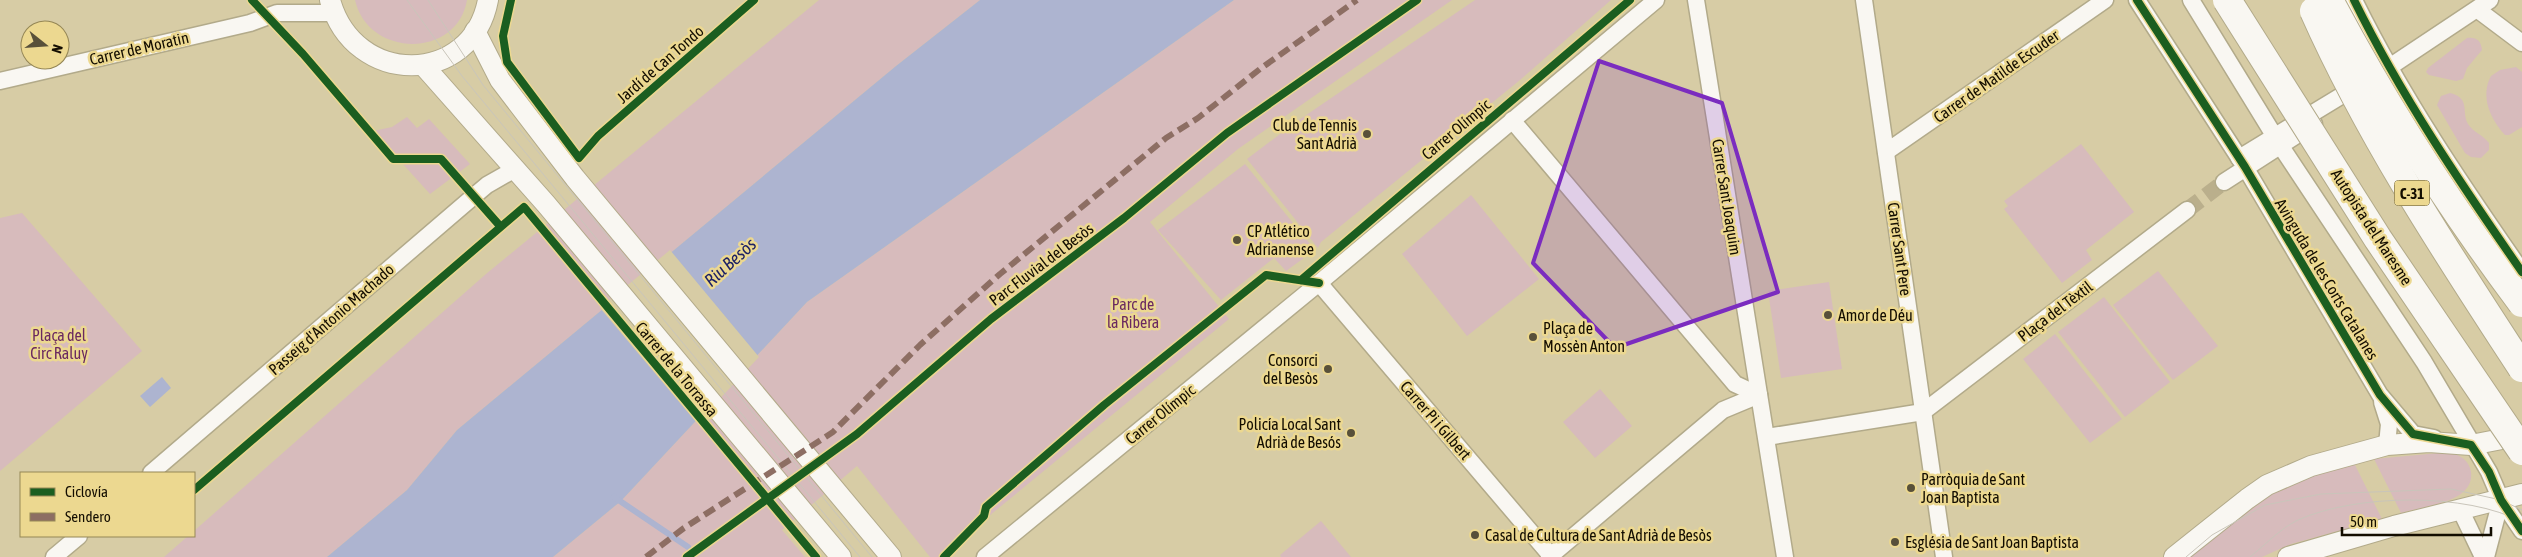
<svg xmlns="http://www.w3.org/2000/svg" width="2522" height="557" viewBox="0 0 2522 557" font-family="'Asap Condensed',sans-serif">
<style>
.green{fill:#d7bbbc}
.water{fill:#adb4d0}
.pier{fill:#d7cca5}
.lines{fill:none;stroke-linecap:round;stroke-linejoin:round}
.stream{stroke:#adb4d0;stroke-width:6}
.minor-tunnel{stroke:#baaf8c;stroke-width:16;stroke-dasharray:16 8;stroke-linecap:butt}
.minor-casing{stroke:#b2aa8a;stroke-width:19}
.tertiary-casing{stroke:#b2aa8a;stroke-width:22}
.minor{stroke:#f9f7f2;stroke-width:16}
.tertiary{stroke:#f9f7f2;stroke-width:20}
.tram{stroke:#c9c5ba;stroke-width:1}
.motorway-bridge-casing{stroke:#b2aa8a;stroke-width:30;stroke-linecap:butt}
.motorway-bridge{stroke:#f9f7f2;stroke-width:28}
.quiet{stroke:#8d6e63;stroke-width:6;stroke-dasharray:12 6;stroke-linecap:butt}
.cycleway-casing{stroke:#ecd890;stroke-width:11}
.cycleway{stroke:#1b5e20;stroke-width:8}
.marked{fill:#7b2cbf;fill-opacity:0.2;stroke:#7b2cbf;stroke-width:4;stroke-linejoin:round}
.poi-dot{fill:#58503a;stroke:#ecd890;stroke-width:2}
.labels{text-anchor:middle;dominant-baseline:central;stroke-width:5;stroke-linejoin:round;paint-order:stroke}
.shield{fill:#ecd890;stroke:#544a2b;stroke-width:1}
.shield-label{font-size:15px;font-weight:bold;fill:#130d00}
.street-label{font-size:16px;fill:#130d00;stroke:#ecd890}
.poi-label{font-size:16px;fill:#130d00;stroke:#ecd890;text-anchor:start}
.park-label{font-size:16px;fill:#6a2960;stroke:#ecd890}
.water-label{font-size:18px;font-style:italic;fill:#1d2165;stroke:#ecd890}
</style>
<rect width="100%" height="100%" fill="#d7cca5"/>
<g class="green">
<path d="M355,0h112c-10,59 -99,58 -112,0z"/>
<polygon points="819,0 980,0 896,66 457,430 407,490 327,557 164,557 188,536 194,536 194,531 486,274"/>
<polygon points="1234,0 1452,0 1238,149 1150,222 1229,319 939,557 930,557 857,466 782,530 805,557 553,557 621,501 807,302"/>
<polygon points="1475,0 1611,0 1520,80 1321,242 1318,248 1247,159 1296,122"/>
<path d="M2467,38c10,-1 14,3 15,12l-15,18 -4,11 -7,2 -27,-6 -3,-3 2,-4z"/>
<path d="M2516,67l6,5v55l-13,8h-4c-15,-16 -25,-39 -14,-59l9,-6z"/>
<path d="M2450,93c21,5 11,19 18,31 5,8 15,11 21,19v7l-8,8 -10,-1 -6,-4 -28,-48 4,-9z"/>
<polygon points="407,117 417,128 429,119 470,164 430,194 373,131 392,127"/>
<polygon points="2081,144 2134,212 2086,250 2092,260 2062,283 2004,209 2008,206 2004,201"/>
<polygon points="1245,164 1315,250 1286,271 1274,258 1221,300 1158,230"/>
<polygon points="1471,195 1539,279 1467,336 1402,254"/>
<polygon points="22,213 142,351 0,471 0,218"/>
<polygon points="2158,271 2218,346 2173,380 2113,305"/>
<polygon points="1829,282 1842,369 1781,378 1768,291"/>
<polygon points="2104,297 2170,382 2125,417 2058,332"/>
<polygon points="2055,334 2122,419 2090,443 2023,359"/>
<polygon points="1600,389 1632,426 1595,458 1563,422"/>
<path d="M2450,452c11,4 19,8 21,20 4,31 -48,34 -70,41l-27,-54z"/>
<polygon points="2354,463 2382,519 2291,544 2262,557 2182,557 2234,514 2293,482"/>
<polygon points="1321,521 1351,557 1281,557 1280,555"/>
</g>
<g class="water">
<polygon points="980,0 1234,0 807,302 621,501 553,557 327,557 407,490 457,430 896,66"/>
<polygon points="162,377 171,388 150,407 140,396"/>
</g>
<polygon class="pier" points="670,250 759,357 697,423 600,308"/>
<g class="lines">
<polyline class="stream" points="614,497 688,547"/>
<polyline class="minor-tunnel" points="2187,210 2224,182"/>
<g class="minor-casing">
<g id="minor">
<polyline points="1696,0 1785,557"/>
<polyline points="1864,0 1944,557"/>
<polyline points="2137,0 2245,167 2380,395 2413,434 2434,438"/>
<polyline points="2191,0 2280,145 2424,362 2489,472 2501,500 2522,531"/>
<path d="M2354,0c47,96 107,184 168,272"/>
<polyline points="2478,10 2522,43"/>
<polyline points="2382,72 2490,0"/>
<polyline points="0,81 250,23 277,13 334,13"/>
<polyline points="1512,120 1735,384 1759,395"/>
<polyline points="1886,152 2105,0"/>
<polyline points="2239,158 2359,85"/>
<polyline points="2224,182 2314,124"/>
<polyline points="1319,283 1552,557"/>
<polyline points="2382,402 2389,424 2387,445"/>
<polyline points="1767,437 1923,412 2187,210"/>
<polyline points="151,473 474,196 487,185 515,169"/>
<polyline points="2460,509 2483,557"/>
<polyline points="54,557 79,536"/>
<polyline points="985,557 1319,283 1656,0"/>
<polyline points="1549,557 1723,410 1759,395"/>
<polyline points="2486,557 2501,500"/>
</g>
</g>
<g class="tertiary-casing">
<g id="tertiary">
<path d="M330,0c24,88 142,86 158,0"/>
<polyline points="475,31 500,80 575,178 891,557"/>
<polyline points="423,65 546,204 841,557"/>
<polyline points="2174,557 2247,499 2267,485 2311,466 2387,445 2429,442 2471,445 2522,435"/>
<polyline points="2288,557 2394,526 2522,494"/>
</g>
</g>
<use href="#minor" class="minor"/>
<use href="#tertiary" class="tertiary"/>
<g class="tram">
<polyline points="407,0 462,76 860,557"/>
<polyline points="428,0 483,85 872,557"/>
<polyline points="2186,557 2212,535 2265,505 2321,494 2451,489 2501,500 2522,510"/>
<path d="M2250,557c15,-12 31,-29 48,-37 57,-26 169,-28 224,2"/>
</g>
<g class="motorway-bridge-casing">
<g id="motorway-bridge">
<polyline points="2227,0 2378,239 2522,451"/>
<path d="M2329,0c56,106 121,207 193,303"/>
<path d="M2314,11c56,126 133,242 208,357"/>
</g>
</g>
<use href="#motorway-bridge" class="motorway-bridge"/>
<polyline class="quiet" points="646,557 684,528 833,432 920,345 1000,274 1166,138 1198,118 1260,69 1357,0"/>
<g class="cycleway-casing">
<g id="cycleway">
<polyline points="252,0 303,54 393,159 441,159 500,226"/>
<polyline points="511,0 503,36 507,62 579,158 598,136 754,0"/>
<polyline points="2137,0 2245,167 2380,395 2413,434 2471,445 2489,472 2501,500 2522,531"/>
<path d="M2354,0c47,96 107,184 168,272"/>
<polyline points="1301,280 1630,0"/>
<polyline points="194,490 524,207 816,557"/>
<polyline points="687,557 857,434 991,319 1124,218 1227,133 1417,0"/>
<polyline points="944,557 984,516 986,507 1104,405 1266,275 1319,283"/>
</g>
</g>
<use href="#cycleway" class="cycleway"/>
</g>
<path class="marked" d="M1599,61l123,42 56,189 -163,56 -82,-85z"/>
<g class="poi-dot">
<circle cx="1367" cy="134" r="5"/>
<circle cx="1237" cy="240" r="5"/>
<circle cx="1828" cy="315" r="5"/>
<circle cx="1533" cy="337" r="5"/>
<circle cx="1328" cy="369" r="5"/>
<circle cx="1351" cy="433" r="5"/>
<circle cx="1911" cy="488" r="5"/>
<circle cx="1475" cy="535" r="5"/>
<circle cx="1895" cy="542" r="5"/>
</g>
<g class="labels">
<rect class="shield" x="2394.5" y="180.5" width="35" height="25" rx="4"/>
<g class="shield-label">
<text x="2412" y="193">C-31</text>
</g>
<g class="street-label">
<text transform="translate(139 48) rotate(-13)">Carrer de Moratin</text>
<text transform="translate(660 64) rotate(-41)">Jardí de Can Tondo</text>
<text transform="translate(1996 76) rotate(-35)">Carrer de Matilde Escuder</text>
<text transform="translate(1456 129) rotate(-40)">Carrer Olímpic</text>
<text transform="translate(1727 197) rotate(81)">Carrer Sant Joaquim</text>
<text transform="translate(2372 227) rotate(57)">Autopista del Maresme</text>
<text transform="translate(1900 249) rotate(82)">Carrer Sant Pere</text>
<text transform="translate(1041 264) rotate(-37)">Parc Fluvial del Besòs</text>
<text transform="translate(2327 279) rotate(59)">Avinguda de les Corts Catalanes</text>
<text transform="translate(2055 311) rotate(-37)">Plaça del Tèxtil</text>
<text transform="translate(331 319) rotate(-41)">Passeig d'Antonio Machado</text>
<text transform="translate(677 369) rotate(50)">Carrer de la Torrassa</text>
<text transform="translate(1160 414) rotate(-39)">Carrer Olímpic</text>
<text transform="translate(1436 420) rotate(49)">Carrer Pi i Gilbert</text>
</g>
<g class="poi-label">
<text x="1357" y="125" text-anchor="end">Club de Tennis<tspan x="1357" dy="18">Sant Adrià</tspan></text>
<text x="1247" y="231">CP Atlético<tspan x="1247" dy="18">Adrianense</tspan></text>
<text x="1838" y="315">Amor de Déu</text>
<text x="1543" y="328">Plaça de<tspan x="1543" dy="18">Mossèn Anton</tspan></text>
<text x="1318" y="360" text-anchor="end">Consorci<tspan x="1318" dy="18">del Besòs</tspan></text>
<text x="1341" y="424" text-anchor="end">Policía Local Sant<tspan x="1341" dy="18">Adrià de Besós</tspan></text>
<text x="1921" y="479">Parròquia de Sant<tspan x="1921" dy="18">Joan Baptista</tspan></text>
<text x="1485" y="535">Casal de Cultura de Sant Adrià de Besòs</text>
<text x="1905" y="542">Església de Sant Joan Baptista</text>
</g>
<g class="park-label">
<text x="1133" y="304">Parc de<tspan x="1133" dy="18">la Ribera</tspan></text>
<text x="59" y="335">Plaça del<tspan x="59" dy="18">Circ Raluy</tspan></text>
</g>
<g class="water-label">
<text transform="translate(730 262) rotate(-42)">Riu Besòs</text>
</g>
</g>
<rect x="20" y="472" width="175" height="65" fill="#ecd890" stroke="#958756"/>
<rect x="30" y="488" width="25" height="8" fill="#1b5e20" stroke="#958756"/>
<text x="65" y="497" font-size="15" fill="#130d00">Ciclovía</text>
<rect x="30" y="513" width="25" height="8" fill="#8d6e63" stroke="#958756"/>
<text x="65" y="522" font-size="15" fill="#130d00">Sendero</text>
<g transform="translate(45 45) rotate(107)"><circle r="24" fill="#ecd890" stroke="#958756"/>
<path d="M0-4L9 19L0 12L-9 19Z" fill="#58503a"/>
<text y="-8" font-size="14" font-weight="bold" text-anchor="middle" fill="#130d00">N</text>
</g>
<path d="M2342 527v8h149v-8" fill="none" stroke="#130d00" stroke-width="2.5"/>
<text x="2350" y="527" font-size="15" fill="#130d00" stroke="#ecd890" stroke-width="4" paint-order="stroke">50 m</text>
</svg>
